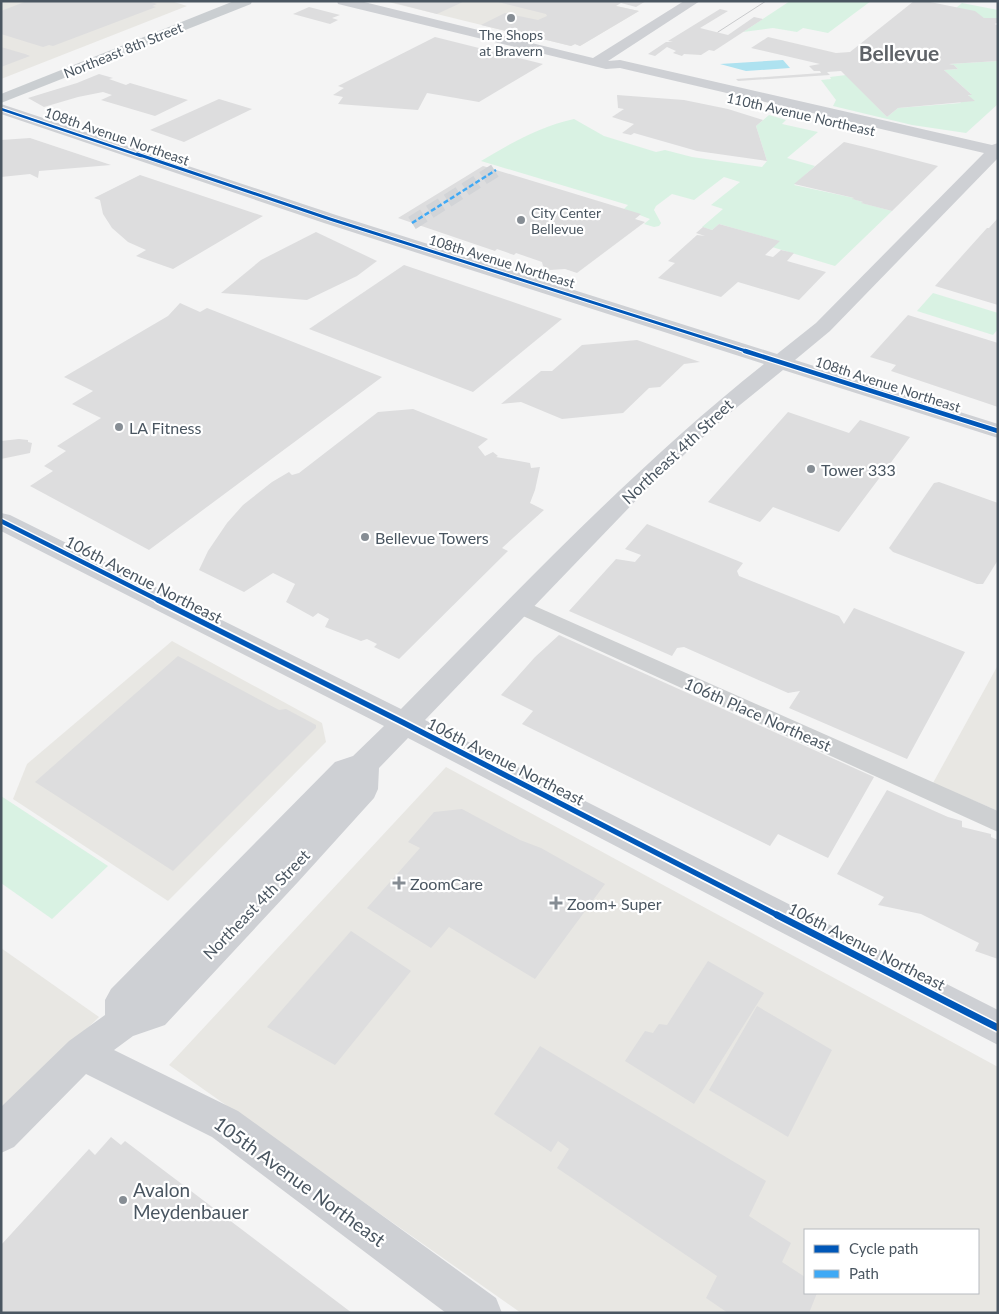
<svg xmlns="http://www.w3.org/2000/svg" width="999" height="1314" viewBox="0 0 999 1314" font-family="Lato,sans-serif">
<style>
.commercial{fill:#e8e7e3;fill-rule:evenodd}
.green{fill:#d9f2e3}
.water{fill:#aee2f0}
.building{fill:#ddddde}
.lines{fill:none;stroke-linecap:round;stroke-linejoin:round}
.street-tunnel{stroke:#d2d4d7;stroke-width:14;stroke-dasharray:14 7;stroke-linecap:butt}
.street{fill:#ced0d2;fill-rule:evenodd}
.secondary{fill:#ced0d4;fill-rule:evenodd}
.primary{fill:#caced1;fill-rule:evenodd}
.tram{stroke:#c9cacc;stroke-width:1}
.quiet{stroke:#3fa9f5;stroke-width:2.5;stroke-dasharray:5 2.5;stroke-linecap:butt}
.cycleway-far4-casing{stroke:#fff;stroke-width:4.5}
.cycleway-far3-casing{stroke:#fff;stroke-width:5}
.cycleway-far2-casing{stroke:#fff;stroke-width:7}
.cycleway-far1-casing{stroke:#fff;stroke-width:9}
.cycleway-casing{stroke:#fff;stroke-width:10}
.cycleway-far4{stroke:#0057b8;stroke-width:2.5}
.cycleway-far3{stroke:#0057b8;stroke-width:3}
.cycleway-far2{stroke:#0057b8;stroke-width:4.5}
.cycleway-far1{stroke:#0057b8;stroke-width:5.5}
.cycleway{stroke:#0057b8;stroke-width:7}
.poi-dot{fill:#868d94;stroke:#fff;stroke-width:2}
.labels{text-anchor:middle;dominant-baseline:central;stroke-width:4.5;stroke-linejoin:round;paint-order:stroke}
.far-poi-label{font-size:14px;fill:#4a5661;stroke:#fff}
.far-street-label{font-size:14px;fill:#4a5661;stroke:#fff}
.poi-label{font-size:16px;fill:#4a5661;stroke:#fff;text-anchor:start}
.street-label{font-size:16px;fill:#4a5661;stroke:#fff}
.near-street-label{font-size:19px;fill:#4a5661;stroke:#fff}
.near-poi-label{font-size:19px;fill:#4a5661;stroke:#fff;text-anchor:start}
.far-town-label{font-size:21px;font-weight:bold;fill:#5f6368;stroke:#fff}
</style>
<rect width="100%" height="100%" fill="#f4f4f4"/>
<g class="commercial">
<polygon points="6,1 171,1 187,6 1,79 1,3"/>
<polygon points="384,1 594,1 639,11 580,46 575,44 571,46 526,35 528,34 518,31 514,33"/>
<polygon points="172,641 322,723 326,742 168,901 13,799 27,764"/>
<polygon points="998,665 998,811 933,783"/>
<path d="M446,767l552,300v246h-477l-352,-248zM805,1230h173v63h-173z"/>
<polygon points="1,948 99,1017 1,1112"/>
</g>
<g class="green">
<polygon points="790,1 871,1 828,33 803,28 797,32 773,28 743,32"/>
<polygon points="962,3 998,10 998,18 984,18 956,8"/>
<polygon points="998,61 998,104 966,133 912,125 833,106 836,100 821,80 831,79 830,77 846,75 887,117 898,108 961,103 960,102 971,94 944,70 958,69 954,65 949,64"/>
<path d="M769,115l17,5 -4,4 36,8 -31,26 28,8 -21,19 60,13 -1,1 10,3 -1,1 30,8 -57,55 -63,-19 7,-6 -60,-17 -7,6 -10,-3 21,-18 -12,-4 29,-23 -16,-5 -30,23 -22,-6 -16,12 -2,4 7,13 -2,3 -5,1 -10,-3 6,-5 -26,-10 4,-4 -147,-44c30,-18 58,-34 93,-42l30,17 52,16 9,-2 27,7 70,10 5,-6 -11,-35z"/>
<polygon points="933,293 998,313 998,329 993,335 917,311"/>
<polygon points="1,796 108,866 52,919 1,883"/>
</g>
<polygon class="water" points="783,60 790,68 746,71 720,64"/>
<g class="building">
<polygon points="27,1 148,1 157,4 152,6 156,7 53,46 49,45 43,47 1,34 1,11"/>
<polygon points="387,1 465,1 437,14"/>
<polygon points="494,1 646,1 636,7 621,3 616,6 639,11 580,46 575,44 571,46 526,35 529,34 518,31 514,33 481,25 505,13 538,20 547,16 546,14"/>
<polygon points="914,1 925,1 975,11 984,18 998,18 998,22 995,24 998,26 998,61 949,64 954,65 958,69 944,70 972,95 968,95 975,101 898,108 887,117 841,71 827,72 830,75 738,81 736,79 821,73 820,71 814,71 809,66 820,64 751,48 768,37 836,53 850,52"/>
<polygon points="309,7 340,15 332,18 338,20 330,24 293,14"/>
<polygon points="720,9 728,11 700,28 728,35 754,17 763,19 714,51 709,50 701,55 684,54 682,56 673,53 676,51 667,47 655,56 648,54 666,42 673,42 668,41"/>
<polygon points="435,37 543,64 479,102 427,93 418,110 338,104 343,97 333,95 344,88 338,86"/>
<polygon points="1,47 25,54 30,56 1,67"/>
<polygon points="99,74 113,78 109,79 126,85 130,83 188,100 155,116 101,100 112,95 103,92 78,97 44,107 28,98 77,83"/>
<polygon points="617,95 684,100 728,109 763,120 756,126 767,161 697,151 634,133 631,135 622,133 634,124 612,117 624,109 618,108"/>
<polygon points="219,99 252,109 184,142 150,130"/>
<polygon points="30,138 111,165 39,171 38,178 30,174 1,177 1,140"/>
<polygon points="844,142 869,148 938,166 892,211 861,203 863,202 852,199 854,198 794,184"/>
<polygon points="483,166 641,214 635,219 645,222 577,273 565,269 550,270 543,266 542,262 516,253 514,255 497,249 495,251 398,218"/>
<polygon points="140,175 263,216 173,269 136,256 146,250 128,242 112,228 103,214 100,200 94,198"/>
<polygon points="998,218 998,305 935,286 987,228 989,228"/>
<polygon points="719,224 780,241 765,255 773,257 781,250 794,253 787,261 826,272 799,300 738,282 721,297 658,278 675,263 668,261 697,235 705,236 696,233 703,227 712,230"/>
<polygon points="316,232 377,261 357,276 307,300 221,293 261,260"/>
<polygon points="404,265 510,301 562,319 473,392 309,329"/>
<polygon points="180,303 200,312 207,308 382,377 149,550 30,486 53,471 44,466 66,451 57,446 101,418 72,404 93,391 64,377 168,316"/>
<polygon points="908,315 998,343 998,407 891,371 896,365 870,357"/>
<polygon points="637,340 700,362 684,364 660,387 649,388 623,413 562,419 521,402 501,404 541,371 552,371 582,345"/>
<polygon points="413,409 488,439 478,447 485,456 493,452 498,456 496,457 530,463 531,468 540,467 535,490 530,503 544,510 502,548 508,551 399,659 374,647 377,644 367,639 361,641 325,627 329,619 318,613 313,617 286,602 295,584 273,573 244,592 199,570 208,551 227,523 243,505 272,482 289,472 292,475 299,473 378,412"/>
<polygon points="788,412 849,433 860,420 910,437 839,532 773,507 760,522 708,502"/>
<polygon points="19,439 28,440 28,442 32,443 30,453 1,459 1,441"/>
<polygon points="939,482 998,503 998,560 983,584 977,584 893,552 889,548 934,483"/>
<polygon points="647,524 743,563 737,571 739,576 839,616 844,624 854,608 965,652 907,759 789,708 800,691 788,693 684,647 677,648 672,656 569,611 616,559 635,562 641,555 625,549"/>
<polygon points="559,635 874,777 828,858 778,834 770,846 522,724 533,711 501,695 535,657"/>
<polygon points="178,656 279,710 286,709 316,725 316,728 173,871 35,782"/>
<polygon points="887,790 948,817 962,821 962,827 991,834 991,837 998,840 998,959 975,951 979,943 921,914 878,905 884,897 837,874"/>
<polygon points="462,809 520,840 541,848 605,884 535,979 449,927 431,948 367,908 420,848 408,842 434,812"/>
<polygon points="351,931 411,971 335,1065 267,1027"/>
<polygon points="708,961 764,993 694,1104 625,1061 645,1031 653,1033 659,1024 667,1025"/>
<polygon points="757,1006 832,1050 788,1137 709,1090"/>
<polygon points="540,1046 766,1181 749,1216 791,1243 782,1262 805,1277 805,1293 817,1293 809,1313 728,1313 706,1298 717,1276 557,1168 569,1149 558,1141 551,1152 494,1114"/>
<polygon points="111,1137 121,1145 125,1141 352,1313 1,1313 1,1245 89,1149 95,1155"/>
</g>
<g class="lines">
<polyline class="street-tunnel" points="412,223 496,170"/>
<polygon class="street" points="519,599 998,811 998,832 512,611 509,606 512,601"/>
<path class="secondary" d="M337,1h23l233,57 91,-57h16l-92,60 12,-1 372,85 6,-2v15l-168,173 -35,29 203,64v14l-215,-68 -58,47 -79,73 -221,230 573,290v35l-590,-307 -29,30 -1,21 -4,9 -76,84 -133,143 -32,11 -19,14 124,61 258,187 6,15h-56l-234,-176 -126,-63 -72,73 -13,6v-46l68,-66 36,-26v-15l6,-11 224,-227 18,-6 31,-30 -383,-195v-18l9,2 391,194c118,-119 232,-241 363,-345l-440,-141 -323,-109v-10l335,111 441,139 39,-31 168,-170 -364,-85 -14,1 -268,-65z"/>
<polygon class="primary" points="234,1 252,1 251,4 1,103 1,94"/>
<polyline class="tram" points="718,32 766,1"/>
<polyline class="quiet" points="412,223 496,170"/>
<g class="cycleway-far4-casing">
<polyline id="cycleway-far4" points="1,109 141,156"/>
</g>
<g class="cycleway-far3-casing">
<polyline id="cycleway-far3" points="137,154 330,219 749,352"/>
</g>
<g class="cycleway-far2-casing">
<g id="cycleway-far2">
<polyline points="745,351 998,431"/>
<polyline points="1,521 160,601"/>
</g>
</g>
<g class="cycleway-far1-casing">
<polyline id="cycleway-far1" points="158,600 404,723 779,916"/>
</g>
<g class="cycleway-casing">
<polyline id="cycleway" points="777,915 998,1028"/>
</g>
<use href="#cycleway-far4" class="cycleway-far4"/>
<use href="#cycleway-far3" class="cycleway-far3"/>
<use href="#cycleway-far2" class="cycleway-far2"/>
<use href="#cycleway-far1" class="cycleway-far1"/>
<use href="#cycleway" class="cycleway"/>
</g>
<g class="poi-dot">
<circle cx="511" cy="18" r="5"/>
<circle cx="521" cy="220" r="5"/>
<circle cx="119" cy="427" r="5"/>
<circle cx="811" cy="469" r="5"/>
<circle cx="365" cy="537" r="5"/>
<path d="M396.5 875.5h5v5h5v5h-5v5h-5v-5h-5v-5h5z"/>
<path d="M553.5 895.5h5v5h5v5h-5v5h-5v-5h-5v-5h5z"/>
<circle cx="123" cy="1200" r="5"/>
</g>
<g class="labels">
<g class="far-poi-label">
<text x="511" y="34">The Shops<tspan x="511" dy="16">at Bravern</tspan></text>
<text x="531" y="212" text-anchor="start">City Center<tspan x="531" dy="16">Bellevue</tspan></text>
</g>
<g class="far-street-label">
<text transform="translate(123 50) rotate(-22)">Northeast 8th Street</text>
<text transform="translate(801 114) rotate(13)">110th Avenue Northeast</text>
<text transform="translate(117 136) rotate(19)">108th Avenue Northeast</text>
<text transform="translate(502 261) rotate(17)">108th Avenue Northeast</text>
<text transform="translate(888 384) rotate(18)">108th Avenue Northeast</text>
</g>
<g class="poi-label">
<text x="129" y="427">LA Fitness</text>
<text x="821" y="469">Tower 333</text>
<text x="375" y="537">Bellevue Towers</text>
<text x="410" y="883">ZoomCare</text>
<text x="567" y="903">Zoom+ Super</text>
</g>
<g class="street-label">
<text transform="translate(677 451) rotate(-43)">Northeast 4th Street</text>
<text transform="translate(144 579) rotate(27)">106th Avenue Northeast</text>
<text transform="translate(758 714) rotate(24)">106th Place Northeast</text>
<text transform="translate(506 761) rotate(27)">106th Avenue Northeast</text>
<text transform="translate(256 904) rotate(-46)">Northeast 4th Street</text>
<text transform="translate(867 946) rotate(27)">106th Avenue Northeast</text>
</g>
<g class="near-street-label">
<text transform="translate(300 1181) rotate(36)">105th Avenue Northeast</text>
</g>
<g class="near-poi-label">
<text x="133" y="1189">Avalon<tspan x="133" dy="22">Meydenbauer</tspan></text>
</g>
<g class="far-town-label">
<text x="899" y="52">Bellevue</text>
</g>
</g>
<rect width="999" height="1314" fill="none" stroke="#4a5661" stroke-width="5"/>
<rect x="804" y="1229" width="175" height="65" fill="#ffffff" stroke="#b7bbc0"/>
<rect x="814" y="1245" width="25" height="8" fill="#0057b8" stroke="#b7bbc0"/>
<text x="849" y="1254" font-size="15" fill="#4a5661">Cycle path</text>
<rect x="814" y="1270" width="25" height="8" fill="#3fa9f5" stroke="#b7bbc0"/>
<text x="849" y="1279" font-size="15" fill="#4a5661">Path</text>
</svg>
